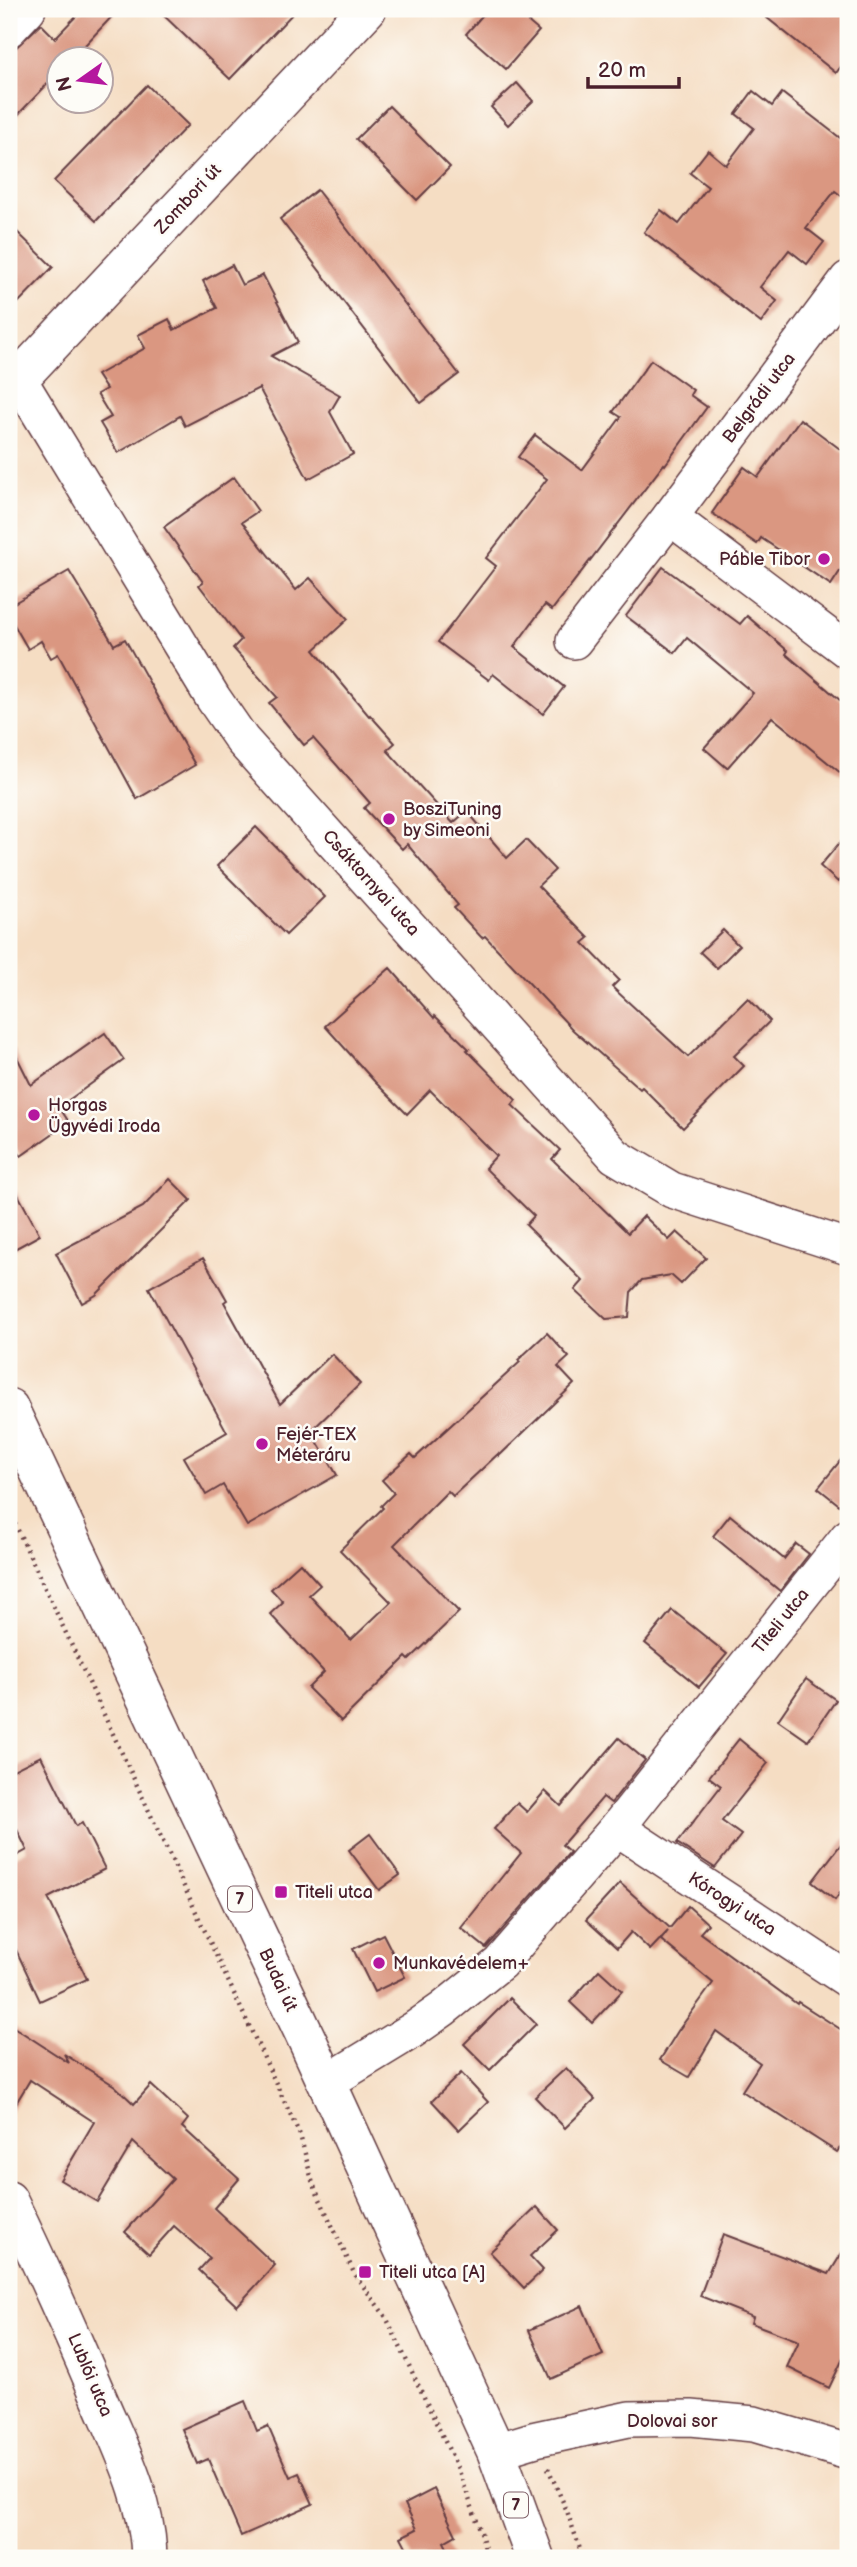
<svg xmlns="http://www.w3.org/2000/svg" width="857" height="2567" viewBox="0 0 857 2567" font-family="'Balsamiq Sans',sans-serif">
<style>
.building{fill:#da9781}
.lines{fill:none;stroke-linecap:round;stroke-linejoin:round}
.minor-casing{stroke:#643c42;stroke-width:38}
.tertiary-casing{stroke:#643c42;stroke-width:41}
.primary-casing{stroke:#643c42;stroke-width:41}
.path{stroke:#643c42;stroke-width:4.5;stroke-dasharray:2 5;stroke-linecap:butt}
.minor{stroke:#fff;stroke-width:35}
.tertiary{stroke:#fff;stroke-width:38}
.primary{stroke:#fff;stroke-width:38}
.poi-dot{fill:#b5179e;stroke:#fdfcf7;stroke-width:2.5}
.labels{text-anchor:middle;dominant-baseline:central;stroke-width:5;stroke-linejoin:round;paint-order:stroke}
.shield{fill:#fdfcf7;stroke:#806168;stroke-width:2}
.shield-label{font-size:16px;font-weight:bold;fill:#4a1f2b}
.street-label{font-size:18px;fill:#4a1f2b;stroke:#fdfcf7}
.poi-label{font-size:18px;fill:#4a1f2b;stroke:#fdfcf7;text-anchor:start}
</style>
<rect width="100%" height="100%" fill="#fdfcf7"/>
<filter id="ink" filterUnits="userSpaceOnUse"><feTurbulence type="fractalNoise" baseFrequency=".0143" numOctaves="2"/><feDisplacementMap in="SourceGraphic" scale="14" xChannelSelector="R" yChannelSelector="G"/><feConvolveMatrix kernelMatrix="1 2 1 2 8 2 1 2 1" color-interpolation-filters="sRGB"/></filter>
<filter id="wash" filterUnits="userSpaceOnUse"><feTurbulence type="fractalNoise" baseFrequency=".00686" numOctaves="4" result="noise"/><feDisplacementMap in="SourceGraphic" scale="28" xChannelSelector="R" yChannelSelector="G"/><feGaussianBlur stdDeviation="1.57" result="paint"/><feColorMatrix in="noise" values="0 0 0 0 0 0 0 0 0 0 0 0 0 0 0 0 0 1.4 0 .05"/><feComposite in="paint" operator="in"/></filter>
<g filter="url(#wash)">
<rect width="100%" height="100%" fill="#f5ddc3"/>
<g id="blocks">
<g class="building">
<polygon points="83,9 119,9 71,60 60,60 60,71 9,124 9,54 41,24 55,38"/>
<polygon points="157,9 297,9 230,79"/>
<polygon points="488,9 513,9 539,31 506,69 466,34"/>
<polygon points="756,9 837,9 848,18 848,57 836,73"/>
<polygon points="517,83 533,101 508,125 491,107"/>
<polygon points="147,85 188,125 96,221 54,181"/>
<polygon points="753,91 772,106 782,93 848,144 848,201 835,191 806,228 824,242 807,264 789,250 760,287 777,301 761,323 644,232 661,210 679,224 708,187 690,173 708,150 726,165 754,128 736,114"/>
<polygon points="389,106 450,167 417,200 356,139"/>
<polygon points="317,190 459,374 421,403 280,219"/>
<polygon points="9,224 53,267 9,312"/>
<polygon points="232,265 242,285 263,275 298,342 271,356 340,395 330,412 353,454 308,479 259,388 185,426 180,416 118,453 100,423 111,417 97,394 106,389 97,375 145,348 138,335 169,319 174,330 217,308 203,281"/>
<polygon points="651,360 693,390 690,395 707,407 665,465 664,464 552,610 545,605 514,647 564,687 543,714 493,674 489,680 438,642 496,566 486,558 547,479 518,457 535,435 582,470 621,417 613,412"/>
<polygon points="800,419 848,455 848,559 831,585 761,538 757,544 712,513 744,467 758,477"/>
<polygon points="234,477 258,511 242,522 296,590 310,578 348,619 314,650 369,716 370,715 395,743 387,750 453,823 467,811 507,858 526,840 555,870 538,886 589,938 583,943 619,980 612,987 688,1057 748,998 770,1021 734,1056 744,1066 683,1128 642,1087 640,1089 573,1030 485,936 482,938 454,908 458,905 407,844 402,849 364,808 370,803 313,738 304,745 269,703 277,697 233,648 241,640 199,585 203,582 164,527"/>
<polygon points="663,567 740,624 747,616 788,651 786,654 848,707 848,779 772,717 727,768 704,748 753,693 687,638 675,653 626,616"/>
<polygon points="69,571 114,645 125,639 195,765 137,799 58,654 51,658 41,641 28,649 9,616 9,606"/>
<polygon points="256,827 325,897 286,935 217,866"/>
<polygon points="848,833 848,870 838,882 820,866"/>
<polygon points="723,930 739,946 717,968 700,952"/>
<polygon points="390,968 434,1018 435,1016 469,1049 467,1050 516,1100 512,1105 560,1150 552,1159 628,1233 644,1216 669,1240 677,1232 706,1258 681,1284 671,1275 642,1280 631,1292 629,1317 606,1319 575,1290 583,1281 526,1225 534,1216 485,1168 496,1156 430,1090 407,1114 375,1082 325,1026"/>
<polygon points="105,1033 124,1060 59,1107 69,1122 21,1156 9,1139 9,1041 31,1085"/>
<polygon points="9,1178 40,1235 9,1252"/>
<polygon points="170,1179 191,1200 96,1295 82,1303 56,1253 143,1207"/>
<polygon points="203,1258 227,1300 224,1302 280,1404 332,1354 360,1384 311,1431 337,1475 247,1526 223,1485 206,1495 184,1457 227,1432 149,1288"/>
<polygon points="547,1333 569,1357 558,1367 574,1384 499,1456 498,1454 453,1496 448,1491 394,1545 459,1612 409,1660 406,1657 341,1721 308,1688 324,1672 270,1614 283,1602 271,1589 300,1563 320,1585 309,1595 351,1640 391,1602 340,1550 383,1508 381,1506 394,1493 382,1480 411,1454 415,1458 520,1362 518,1360"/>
<polygon points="848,1451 848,1512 818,1488"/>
<polygon points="730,1515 784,1559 796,1544 809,1554 780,1591 713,1536"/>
<polygon points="672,1610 727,1654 699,1687 645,1643"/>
<polygon points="806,1679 836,1700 808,1741 778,1720"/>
<polygon points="619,1738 645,1760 611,1803 603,1797 562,1845 570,1852 486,1948 461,1928 521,1853 494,1829 517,1803 527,1812 545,1791 561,1806"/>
<polygon points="739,1739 768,1763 722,1821 741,1835 715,1868 677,1843 721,1786 709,1777"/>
<polygon points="41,1756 76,1826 82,1823 105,1869 48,1898 87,1979 40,2001 9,1935 9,1860 27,1850 9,1813 9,1772"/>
<polygon points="370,1834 400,1875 379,1890 349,1850"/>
<polygon points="848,1835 848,1882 835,1900 812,1882"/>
<polygon points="620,1883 670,1928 688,1906 708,1924 700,1933 797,2004 798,2002 848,2034 848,2136 837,2152 742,2091 760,2063 716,2031 689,2077 660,2060 678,2031 713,1983 661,1940 668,1931 650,1950 631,1932 617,1948 586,1920"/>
<polygon points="383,1934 405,1977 374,1992 353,1949"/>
<polygon points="599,1970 622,1991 592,2023 570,2002"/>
<polygon points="510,1998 536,2024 490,2070 464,2044"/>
<polygon points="9,2024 69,2063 64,2054 115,2086 134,2104 151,2085 188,2119 182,2127 239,2179 214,2208 275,2265 237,2306 199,2270 210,2258 174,2226 149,2254 125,2232 173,2179 133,2142 97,2202 60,2180 94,2122 30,2080 9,2115"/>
<polygon points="566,2068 595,2099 565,2128 535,2097"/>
<polygon points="461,2073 488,2102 459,2130 432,2101"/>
<polygon points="537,2207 558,2230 530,2256 543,2270 524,2288 490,2252"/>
<polygon points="723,2234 829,2274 848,2243 848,2348 829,2388 787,2367 799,2341 751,2323 753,2317 700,2296"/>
<polygon points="582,2306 603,2355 551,2379 529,2330"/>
<polygon points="245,2401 257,2431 268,2426 290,2477 299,2473 313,2504 241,2536 208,2459 197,2464 182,2429"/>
<polygon points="434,2489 456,2535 444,2542 452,2558 412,2558 401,2537 417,2529 405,2504"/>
</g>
</g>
</g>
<g filter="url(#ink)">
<use href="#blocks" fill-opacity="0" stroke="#643c42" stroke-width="2"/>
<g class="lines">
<g class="minor-casing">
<g id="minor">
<polyline points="9,29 28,9"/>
<polyline points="18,378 213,698 242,740 615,1156 672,1190 848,1247"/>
<polyline points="670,517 848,279"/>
<polyline points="574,641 670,517 848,651"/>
<polyline points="617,1828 848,1980"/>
<polyline points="326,2083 413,2030 443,2009 500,1963 617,1828 848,1537"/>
<path d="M9,2199c32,66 62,133 91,201 22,51 48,102 49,158"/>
<polyline points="496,2451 536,2439 629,2419 691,2418 754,2424 848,2452"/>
</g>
</g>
<g class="tertiary-casing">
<polyline id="tertiary" points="9,389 367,9"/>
</g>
<g class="primary-casing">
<polyline id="primary" points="9,1408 309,2044 496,2451 535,2558"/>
</g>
<g class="path">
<polyline points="9,1511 300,2135 313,2184 355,2275 386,2317 459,2471 481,2532 487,2558"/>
<polyline points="548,2468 567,2511 583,2558"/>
</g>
<use href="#minor" class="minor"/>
<use href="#tertiary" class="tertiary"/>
<use href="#primary" class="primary"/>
</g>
</g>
<g class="poi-dot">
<circle cx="824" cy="559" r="7"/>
<circle cx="389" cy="819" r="7"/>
<circle cx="34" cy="1115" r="7"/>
<circle cx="262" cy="1444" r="7"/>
<rect x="274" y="1885" width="14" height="14" rx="3.5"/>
<circle cx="379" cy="1963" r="7"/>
<rect x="358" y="2265" width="14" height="14" rx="3.5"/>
</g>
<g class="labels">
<g class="shield">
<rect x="228" y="1886.5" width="24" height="25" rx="5"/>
<rect x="504" y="2492.5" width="24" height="25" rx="5"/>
</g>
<g class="shield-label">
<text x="240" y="1899">7</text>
<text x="516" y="2505">7</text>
</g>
<g class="street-label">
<text transform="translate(188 199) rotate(-47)">Zombori út</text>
<text transform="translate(759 398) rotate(-53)">Belgrádi utca</text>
<text transform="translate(371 883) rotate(48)">Csáktornyai utca</text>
<text transform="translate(781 1621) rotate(-51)">Titeli utca</text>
<text transform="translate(732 1904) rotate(33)">Kórogyi utca</text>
<text transform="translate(278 1980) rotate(65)">Budai út</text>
<text transform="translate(90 2375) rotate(67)">Lublói utca</text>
<text x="672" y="2421">Dolovai sor</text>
</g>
<g class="poi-label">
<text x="810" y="559" text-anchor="end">Páble Tibor</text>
<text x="403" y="809">BosziTuning<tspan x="403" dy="21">by Simeoni</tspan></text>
<text x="48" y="1105">Horgas<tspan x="48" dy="21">Ügyvédi Iroda</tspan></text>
<text x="276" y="1434">Fejér-TEX<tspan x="276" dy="21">Méteráru</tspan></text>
<text x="295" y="1892">Titeli utca</text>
<text x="393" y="1963">Munkavédelem+</text>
<text x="379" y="2272">Titeli utca [A]</text>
</g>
</g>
<rect width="857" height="2567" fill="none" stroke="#fdfcf7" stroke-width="35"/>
<g transform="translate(80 80) rotate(256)"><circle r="33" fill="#fdfcf7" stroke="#b5a4a5" stroke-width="2"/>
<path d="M0-5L12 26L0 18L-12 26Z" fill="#b5179e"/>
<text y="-10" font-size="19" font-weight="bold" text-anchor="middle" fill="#4a1f2b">N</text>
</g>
<path d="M588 77v10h91v-10" fill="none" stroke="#4a1f2b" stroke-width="3.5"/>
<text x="598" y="77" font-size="21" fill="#4a1f2b" stroke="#fdfcf7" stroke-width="5" paint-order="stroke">20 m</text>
</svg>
